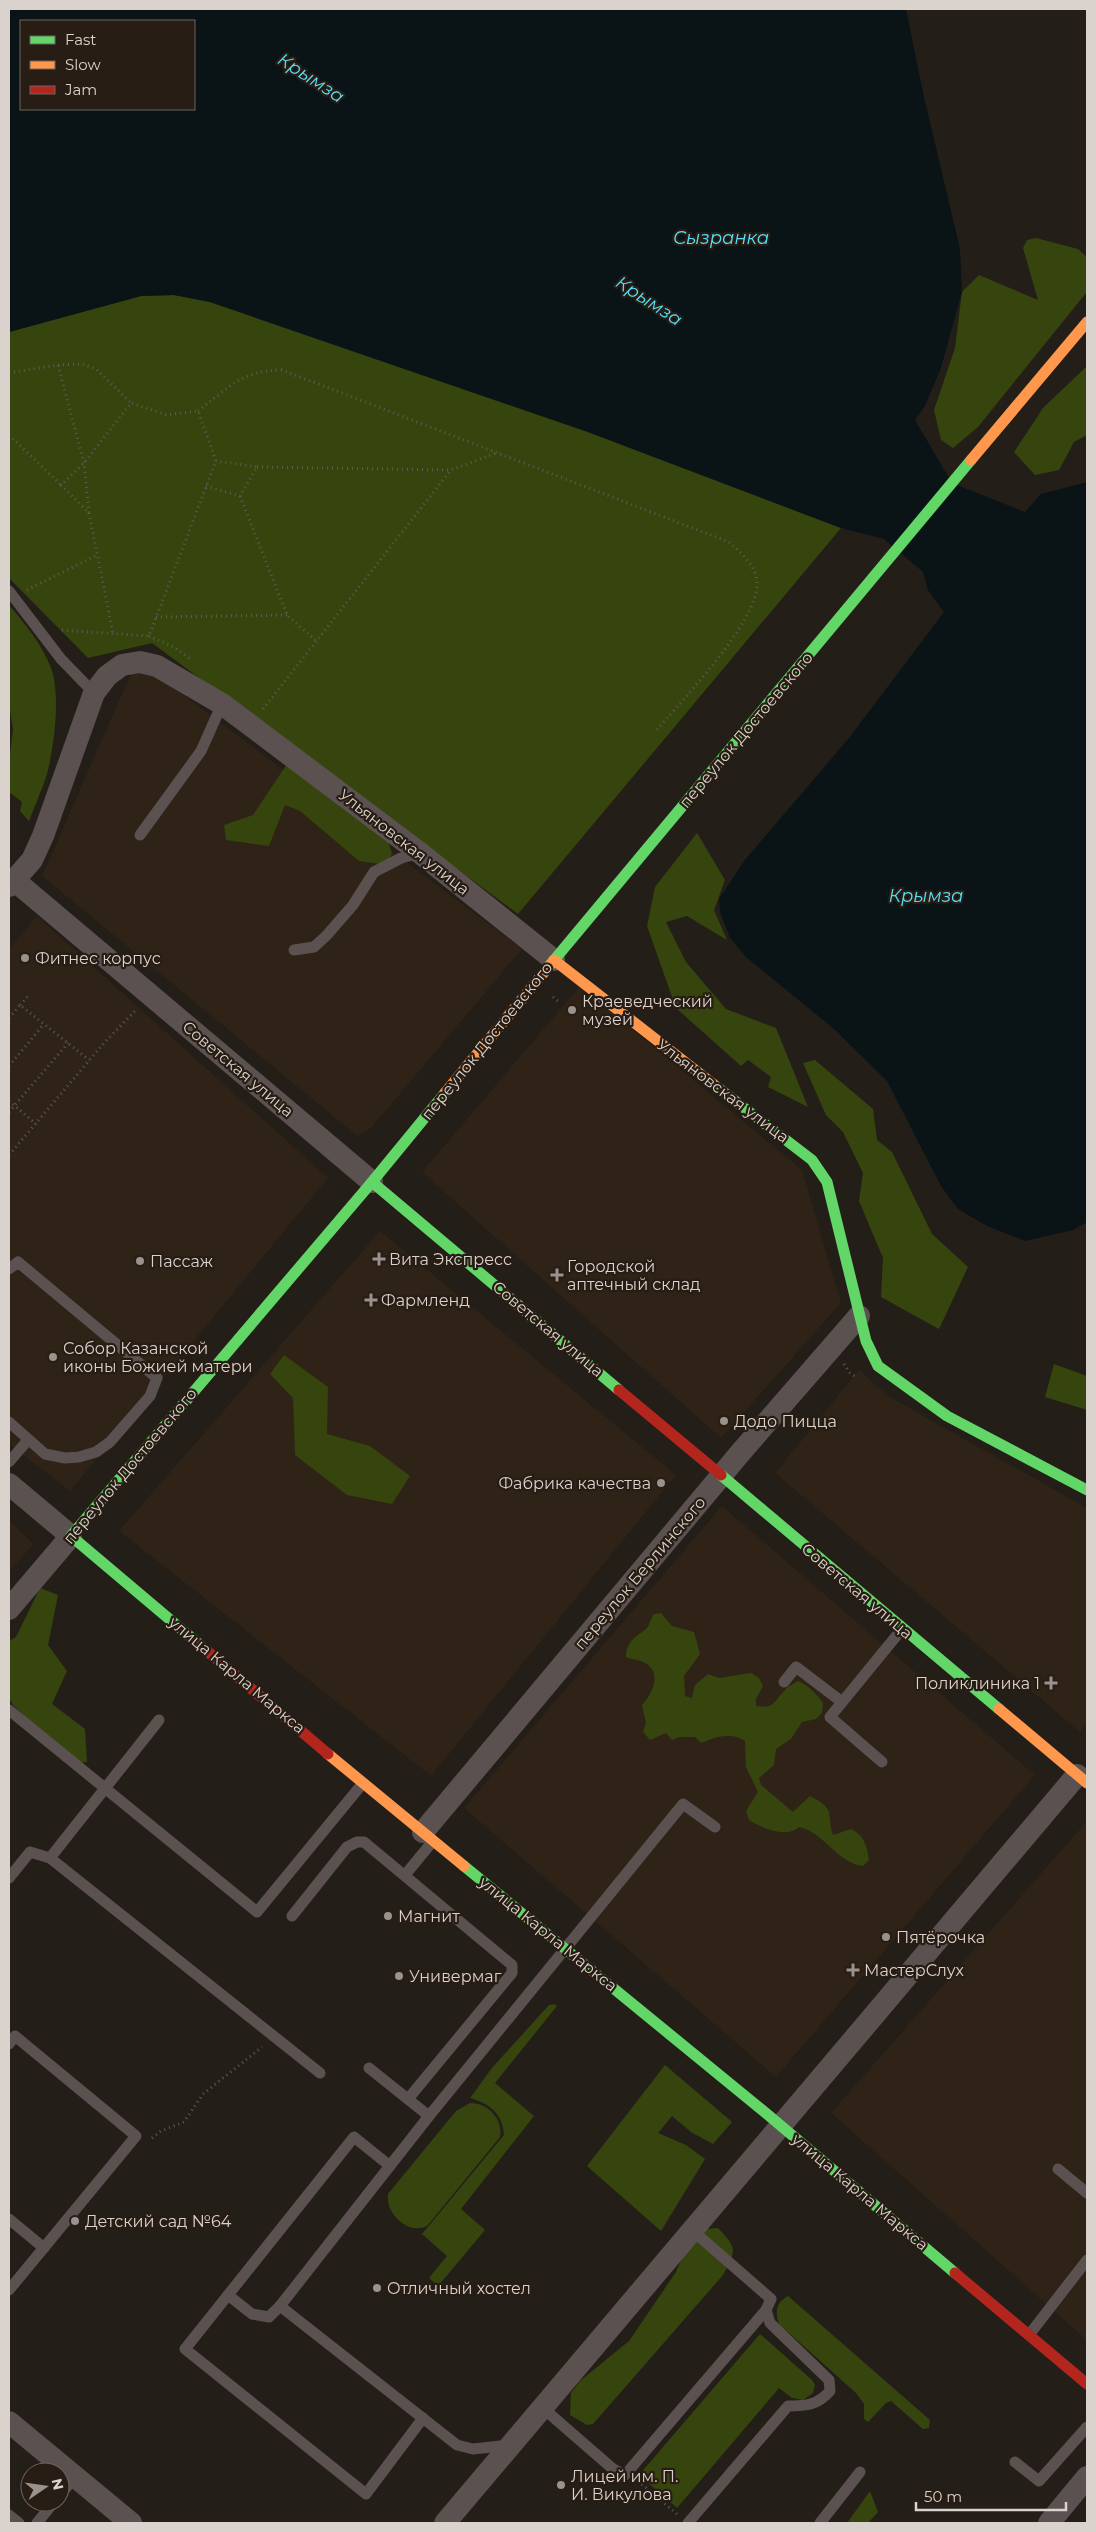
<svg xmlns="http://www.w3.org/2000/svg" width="1096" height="2532" viewBox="0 0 1096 2532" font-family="Montserrat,sans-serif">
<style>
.commercial{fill:#2e2316}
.green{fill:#36450e}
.water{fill:#0a1416;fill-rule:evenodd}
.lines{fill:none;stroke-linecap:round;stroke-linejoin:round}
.path{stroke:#605956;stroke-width:3;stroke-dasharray:1 4;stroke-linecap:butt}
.lane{stroke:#5b5150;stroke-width:11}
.street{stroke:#5b5150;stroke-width:22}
.fast{stroke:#63d668;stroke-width:11}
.slow{stroke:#ff974d;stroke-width:11}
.jam{stroke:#b3261e;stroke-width:11}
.poi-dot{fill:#9a938d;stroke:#281d14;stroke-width:2}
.labels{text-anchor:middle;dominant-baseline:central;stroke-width:4.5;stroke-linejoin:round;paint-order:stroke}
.street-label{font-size:16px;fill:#dad2cc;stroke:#281d14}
.poi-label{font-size:16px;fill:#dad2cc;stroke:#281d14;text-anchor:start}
.water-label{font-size:18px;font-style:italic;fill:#54e0fa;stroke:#281d14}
</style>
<rect width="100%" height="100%" fill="#241e18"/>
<g class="commercial">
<polygon points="137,660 522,949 372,1127 357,1136 42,876"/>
<polygon points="37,916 328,1178 70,1491 9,1444 9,949"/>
<polygon points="580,986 802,1170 841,1303 721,1438 422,1172"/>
<polygon points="380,1231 676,1475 431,1776 119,1531"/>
<polygon points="859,1370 888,1396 1087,1508 1087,1723 1080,1732 775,1473"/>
<polygon points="722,1506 1035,1775 776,2077 464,1808"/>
<polygon points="9,1521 34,1544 9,1571"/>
<polygon points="1087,1821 1087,2340 831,2113"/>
</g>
<g class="green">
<polygon points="1036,238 1078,249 1087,257 1086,293 978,427 953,448 941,440 934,410 955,348 962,292 979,275 1038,300 1023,248 1027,240"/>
<polygon points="174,295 210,302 588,432 841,528 518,914 152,643 88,658 9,578 9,332 141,296"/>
<polygon points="1086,367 1087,435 1074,442 1059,470 1035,475 1014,452 1043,408"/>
<path d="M9,605c16,19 33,39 42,63 10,27 3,79 -4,106 -5,16 -12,31 -18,47l-9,-10 2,-9 -13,-10v-30l4,-33 -4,-25z"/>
<polygon points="291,758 386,835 392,853 387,865 359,861 300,811 285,805 269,846 226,840 224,825 253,815"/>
<polygon points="697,833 725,880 714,910 727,940 687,916 666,922 686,962 726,1009 776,1028 808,1107 768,1087 771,1077 748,1060 741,1066 676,1008 647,926 655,887"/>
<polygon points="815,1060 873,1109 877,1140 892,1152 932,1234 968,1267 939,1329 881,1297 883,1258 859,1201 863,1173 843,1132 826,1115 803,1063"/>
<polygon points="284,1355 328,1387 327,1434 370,1446 410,1476 392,1504 347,1495 295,1455 293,1398 270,1374"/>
<polygon points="1054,1364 1087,1376 1087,1410 1045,1397"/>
<polygon points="40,1588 58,1595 48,1645 67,1671 52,1704 85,1729 87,1762 74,1763 13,1705 9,1698 9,1641 16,1637"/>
<path d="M661,1613l11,13 22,6 6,22 -16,22 1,20 7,2 3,-13 13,-11 11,4 32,-5 8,5 4,8 -7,13v7c19,3 18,-5 29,-16 3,-4 9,-6 13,-9 11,5 18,12 25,22l-1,10 -6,6 -14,3 -11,17 -15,10 -2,16 -15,13 2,7 32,27 17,-16c27,14 16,17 23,39l18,-6c13,6 16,17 18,31l-6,6c-26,-3 -39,-34 -64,-39 -13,12 -37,1 -50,-7l-3,-9 12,-19 -12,-25 -1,-26c-15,-10 -29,-4 -44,2l-6,-6h-16l-7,3 -6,-7 -16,7 -7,-8 3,-9 -4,-18c10,-11 21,-32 3,-42 -6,-4 -12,-3 -19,-6 0,-16 10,-20 21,-29 2,-2 4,-10 7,-14z"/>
<path d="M554,2004l3,2 -62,77 39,33 -73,93 24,21 -47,56 -9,-8 18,-22 -25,-22 82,-99c-1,-21 -15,-32 -34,-37l22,-30 57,-63z"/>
<polygon points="665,2065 732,2122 713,2144 691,2132 672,2116 658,2133 686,2145 705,2159 661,2231 587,2166"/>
<path d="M470,2103c18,0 33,16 30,34l-72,88c-18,12 -43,-11 -40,-31l68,-83z"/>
<path d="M718,2228c20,21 18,23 5,47l-130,149 -6,1 -17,-10 1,-22 9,-12 49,-40 47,-69 7,-16 24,-27z"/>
<path d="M788,2296l142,124 -1,8 -6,1 -32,-28 -5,2 -18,19 -4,-3v-15l-8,-11 -77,-69c-4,-13 -3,-21 9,-28z"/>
<polygon points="760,2334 812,2380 815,2385 813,2393 803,2400 792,2398 779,2388 677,2508 639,2475"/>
<polygon points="870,2491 878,2512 868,2523 847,2523"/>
</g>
<path class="water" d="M9,9h897l18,88 36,152 2,43 -21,76 -16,38 -10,14 37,63 73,29 16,-18 46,-12v740l-14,8 -48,11 -38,-15 -29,-17 -17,-23 -54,-105 -53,-52 -88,-72 -16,-19 -10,-26 -1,-13 25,-38 105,-123 95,-126 -16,-22 -5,-18 -39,-33 -43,-11 -253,-96 -378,-130 -36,-7 -33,1 -132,36zM21,21h173v88h-173z"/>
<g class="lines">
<g class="path">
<polyline points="58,365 82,364 96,369 131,403"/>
<polyline points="9,373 58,365 84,463 89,513 61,485 84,463 131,403 167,415 198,411 216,461 149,636 59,630"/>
<path d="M198,411c31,-23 43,-41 84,-41l447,172c11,10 27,23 28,40 3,38 -76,119 -102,150"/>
<polyline points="9,435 61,485"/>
<polyline points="257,467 451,470 499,452"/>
<polyline points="206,486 240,496 257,467 216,461"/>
<polyline points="240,496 287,615 316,641"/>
<polyline points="89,513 113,633"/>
<polyline points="27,590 97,555"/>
<polyline points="156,617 287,615"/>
<polyline points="149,636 174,647 192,660"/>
<polyline points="263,709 451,470"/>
<polyline points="553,997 560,1003"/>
<polyline points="20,1005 29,995"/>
<polyline points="9,1018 20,1005 89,1060"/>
<polyline points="9,1066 44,1024"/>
<polyline points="9,1101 36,1124"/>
<polyline points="9,1112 68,1043"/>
<polyline points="9,1155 104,1043 135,1011"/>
<polyline points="844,1364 850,1373 856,1377"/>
<polyline points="172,1373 176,1366 184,1364"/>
<polyline points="152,2138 161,2131 184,2122 203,2094 262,2047"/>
<polyline points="638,2481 677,2514"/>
</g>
<g class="lane">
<polyline points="9,591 61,659 94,693"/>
<polyline points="140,835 201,751 222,704"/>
<polyline points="294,950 314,947 327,935 353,905 374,872 401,858 420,853"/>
<polyline points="9,1269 18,1262 157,1378 150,1396 110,1442 96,1452 79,1457 65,1458 45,1454 9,1422"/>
<polyline points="9,1462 28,1440"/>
<polyline points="784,1682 796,1667 842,1702"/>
<polyline points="9,1710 257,1912 363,1783"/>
<polyline points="159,1720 50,1858 320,2073"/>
<polyline points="882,1762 830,1717 902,1629"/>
<polyline points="405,1875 433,1841"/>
<polyline points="9,1878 30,1852 50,1858"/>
<polyline points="292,1916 347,1847 357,1842 364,1842 512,1965 512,1973 408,2099"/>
<polyline points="9,2044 15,2036 136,2136 9,2290"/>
<polyline points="369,2068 429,2116 683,1804 715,1827"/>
<polyline points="429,2116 280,2306 457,2445 473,2449 510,2445"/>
<polyline points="390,2166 354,2137 185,2349 366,2494 423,2418"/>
<polyline points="1058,2169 1087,2193"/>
<polyline points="9,2219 44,2248"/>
<polyline points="228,2295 252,2314 269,2317 280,2306"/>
<polyline points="1029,2335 1087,2260"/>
<polyline points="544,2409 613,2469 625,2475 766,2310"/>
<polyline points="1015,2462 1039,2481 1087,2427"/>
<polyline points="60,2495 74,2478"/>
<polyline points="9,2515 19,2523"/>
<polyline points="37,2523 54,2502"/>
<path d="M688,2523l100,-117c18,0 30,-1 42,-15l-1,-11 -59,-57 -4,-13 5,-11 -78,-68"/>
<polyline points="820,2523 860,2472"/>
</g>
<g class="street">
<polyline points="14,880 372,1182"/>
<polyline points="9,886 32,860 43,836 94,693 107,676 122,665 140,662 157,666 222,704 420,853 554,960"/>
<polyline points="9,1484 71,1536 9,1609"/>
<polyline points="423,1832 741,1452 859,1316"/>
<polyline points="9,2422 131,2523"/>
<polyline points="445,2523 1077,1775"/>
<polyline points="1049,2523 1087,2477"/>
</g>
<g class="fast">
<polyline points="550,965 971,460"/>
<polyline points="713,1084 812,1160 827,1182 866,1341 878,1366 947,1416 1087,1490"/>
<polyline points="445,1093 372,1182 619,1390"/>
<polyline points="721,1475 999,1709"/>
<polyline points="200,1645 71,1536 372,1182"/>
<polyline points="464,1866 767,2114 955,2273"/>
</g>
<g class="slow">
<polyline points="971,460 1087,322"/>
<polyline points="554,960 713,1084"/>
<polyline points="445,1093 550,965"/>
<polyline points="999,1709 1087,1783"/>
<polyline points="328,1754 464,1866"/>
</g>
<g class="jam">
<polyline points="619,1390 721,1475"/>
<polyline points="200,1645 328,1754"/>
<polyline points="955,2273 1087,2384"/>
</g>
</g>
<g class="poi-dot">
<circle cx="25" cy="958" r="5"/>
<circle cx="572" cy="1010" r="5"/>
<path d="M376.5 1251.5h5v5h5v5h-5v5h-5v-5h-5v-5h5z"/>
<circle cx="140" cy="1261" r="5"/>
<path d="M554.5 1267.5h5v5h5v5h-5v5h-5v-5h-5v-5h5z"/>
<path d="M368.5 1292.5h5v5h5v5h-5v5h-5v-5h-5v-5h5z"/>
<circle cx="53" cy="1357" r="5"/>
<circle cx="724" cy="1421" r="5"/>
<circle cx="661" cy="1483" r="5"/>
<path d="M1048.5 1675.5h5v5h5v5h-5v5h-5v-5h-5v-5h5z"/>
<circle cx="388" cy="1916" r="5"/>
<circle cx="886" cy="1937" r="5"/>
<path d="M850.5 1962.5h5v5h5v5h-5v5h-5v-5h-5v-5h5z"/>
<circle cx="399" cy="1976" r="5"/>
<circle cx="75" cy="2221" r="5"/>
<circle cx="377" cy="2288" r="5"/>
<circle cx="561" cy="2485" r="5"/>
</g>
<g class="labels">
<g class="street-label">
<text transform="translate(746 730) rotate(-50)">переулок Достоевского</text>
<text transform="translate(404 842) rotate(38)">Ульяновская улица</text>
<text transform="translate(487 1041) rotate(-51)">переулок Достоевского</text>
<text transform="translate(238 1069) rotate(40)">Советская улица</text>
<text transform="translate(723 1091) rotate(37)">Ульяновская улица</text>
<text transform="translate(548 1329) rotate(40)">Советская улица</text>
<text transform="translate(130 1466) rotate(-50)">переулок Достоевского</text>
<text transform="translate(640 1573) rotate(-50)">переулок Берлинского</text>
<text transform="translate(857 1591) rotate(40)">Советская улица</text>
<text transform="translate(237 1675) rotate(40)">улица Карла Маркса</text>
<text transform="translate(548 1934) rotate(39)">улица Карла Маркса</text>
<text transform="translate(860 2192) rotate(40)">улица Карла Маркса</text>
</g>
<g class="poi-label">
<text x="35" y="958">Фитнес корпус</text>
<text x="582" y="1001">Краеведческий<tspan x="582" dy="18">музей</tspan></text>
<text x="389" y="1259">Вита Экспресс</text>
<text x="150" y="1261">Пассаж</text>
<text x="567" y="1266">Городской<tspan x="567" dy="18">аптечный склад</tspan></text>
<text x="381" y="1300">Фармленд</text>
<text x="63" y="1348">Собор Казанской<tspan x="63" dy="18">иконы Божией матери</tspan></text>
<text x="734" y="1421">Додо Пицца</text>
<text x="651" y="1483" text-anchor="end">Фабрика качества</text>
<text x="1040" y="1683" text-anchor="end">Поликлиника 1</text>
<text x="398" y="1916">Магнит</text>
<text x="896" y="1937">Пятёрочка</text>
<text x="864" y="1970">МастерСлух</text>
<text x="409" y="1976">Универмаг</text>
<text x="85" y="2221">Детский сад №64</text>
<text x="387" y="2288">Отличный хостел</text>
<text x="571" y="2476">Лицей им. П.<tspan x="571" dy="18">И. Викулова</tspan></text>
</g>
<g class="water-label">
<text transform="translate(311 78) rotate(33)">Крымза</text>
<text x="721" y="238">Сызранка</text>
<text transform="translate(649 301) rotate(33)">Крымза</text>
<text x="926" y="896">Крымза</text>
</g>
</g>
<rect width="1096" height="2532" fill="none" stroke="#dad2cc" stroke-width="20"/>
<rect x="20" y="20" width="175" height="90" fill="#281d14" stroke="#6f655e"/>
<rect x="30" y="36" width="25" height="8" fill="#63d668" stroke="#6f655e"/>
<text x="65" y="45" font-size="15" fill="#dad2cc">Fast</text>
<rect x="30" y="61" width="25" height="8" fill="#ff974d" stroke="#6f655e"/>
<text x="65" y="70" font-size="15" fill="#dad2cc">Slow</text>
<rect x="30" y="86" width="25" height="8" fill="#b3261e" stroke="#6f655e"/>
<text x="65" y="95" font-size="15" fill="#dad2cc">Jam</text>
<g transform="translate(45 2487) rotate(77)"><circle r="24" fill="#281d14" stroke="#6f655e"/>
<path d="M0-4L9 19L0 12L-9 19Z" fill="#9a938d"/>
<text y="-8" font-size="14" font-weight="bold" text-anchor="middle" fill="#dad2cc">N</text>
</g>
<path d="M916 2502v8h150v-8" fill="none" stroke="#dad2cc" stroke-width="2.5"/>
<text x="924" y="2502" font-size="15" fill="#dad2cc" stroke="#281d14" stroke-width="4" paint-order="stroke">50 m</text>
</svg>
